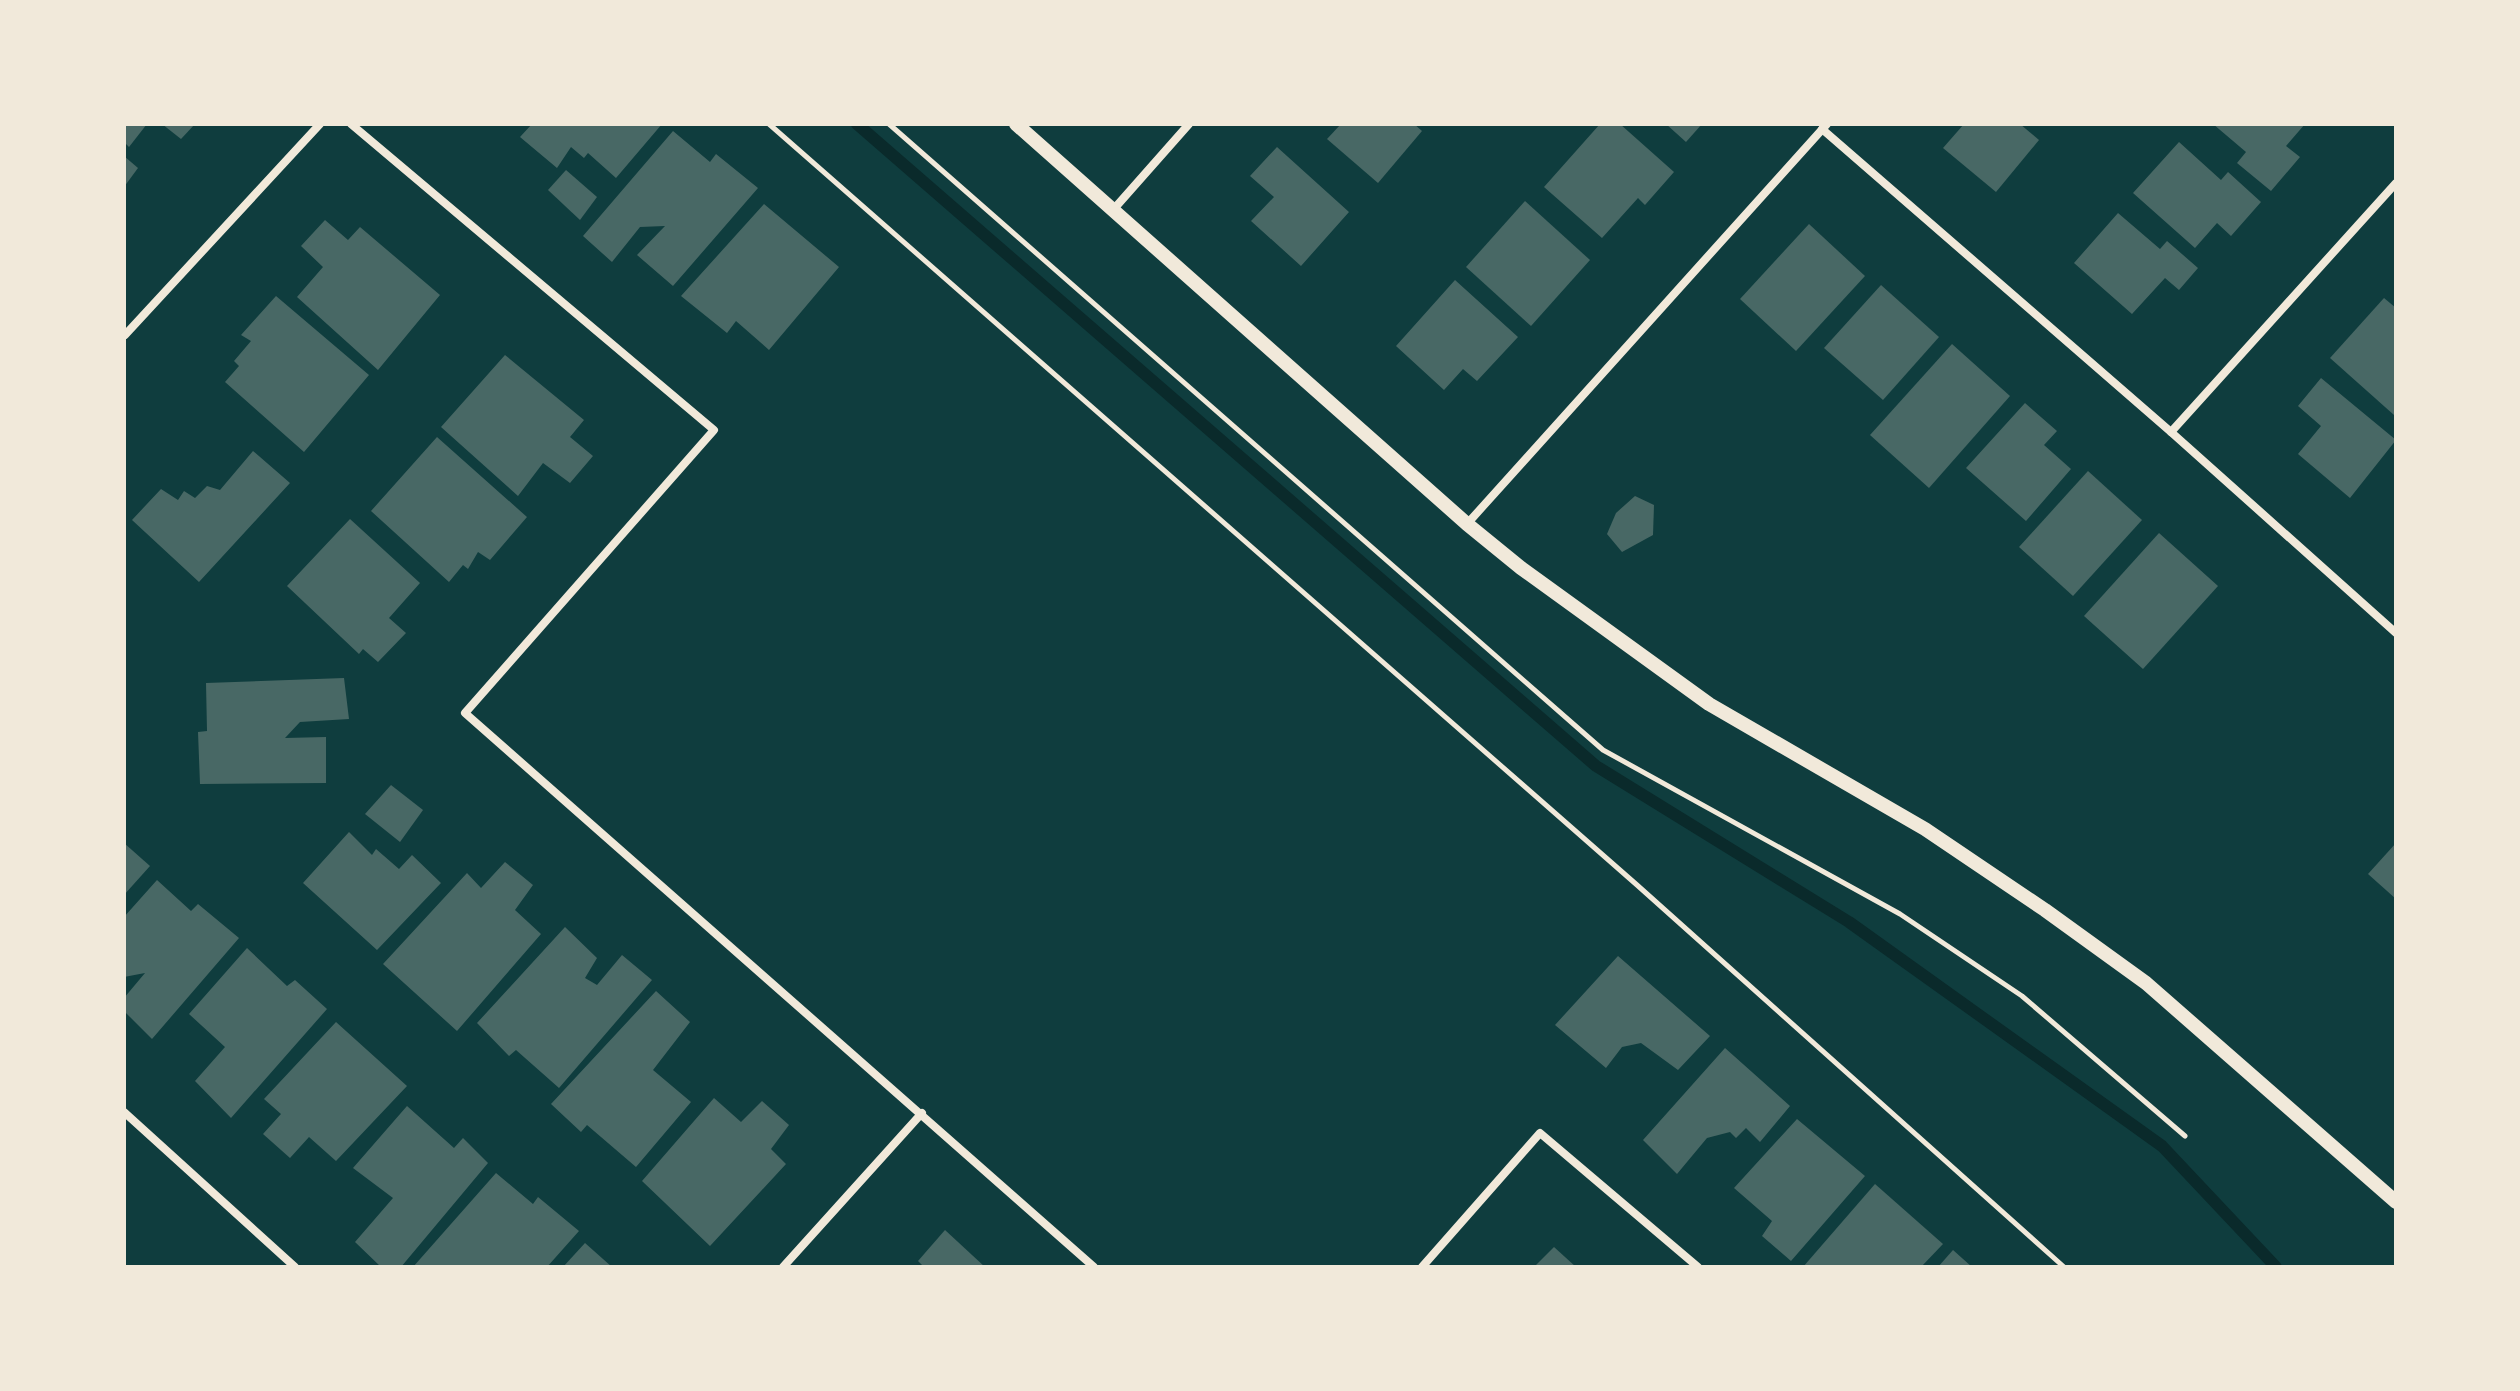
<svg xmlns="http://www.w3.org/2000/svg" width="2520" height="1391" viewBox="0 0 2520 1391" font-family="'DM Sans',sans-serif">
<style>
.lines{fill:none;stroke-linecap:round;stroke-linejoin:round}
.stream{stroke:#0a2a2b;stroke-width:12}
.building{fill:#486865}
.path{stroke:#f1e9da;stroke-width:5}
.minor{stroke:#f1e9da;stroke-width:8}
.tertiary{stroke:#f1e9da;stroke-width:14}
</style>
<rect width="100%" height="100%" fill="#0f3d3e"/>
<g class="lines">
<polyline class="stream" points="857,124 1596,766 1849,922 2162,1146 2276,1267"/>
</g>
<g class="building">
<polygon points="124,124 147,124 129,147 124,142"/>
<polygon points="162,124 195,124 181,139"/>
<polygon points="532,124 662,124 616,178 588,153 584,158 571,147 557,168 520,137"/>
<polygon points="1341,124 1414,124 1422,131 1378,183 1327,139"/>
<polygon points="1600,124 1620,124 1674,172 1645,205 1638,198 1602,238 1544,187"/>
<polygon points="1666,124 1702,124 1686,142"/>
<polygon points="1964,124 2020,124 2039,140 1996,192 1943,148"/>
<polygon points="2213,124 2305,124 2286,146 2300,157 2271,191 2237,163 2246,152"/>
<polygon points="673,131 710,162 716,154 758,188 673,286 637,255 665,226 640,227 612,262 583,236"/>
<polygon points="2179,142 2221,180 2228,172 2261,202 2231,236 2217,223 2195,248 2133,193"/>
<polygon points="1277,147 1349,212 1301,266 1251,221 1274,197 1250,176"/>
<polygon points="124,156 138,168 124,187"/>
<polygon points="566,170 597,197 580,220 548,190"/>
<polygon points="1525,201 1590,260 1531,326 1466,267"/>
<polygon points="764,204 839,267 769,350 736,321 727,333 681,296"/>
<polygon points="2118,213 2160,249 2167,241 2198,268 2179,290 2165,278 2132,314 2074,263"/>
<polygon points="325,220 348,240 360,227 440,295 378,370 297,297 323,267 301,246"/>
<polygon points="1809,224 1865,276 1796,351 1740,299"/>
<polygon points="1455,280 1518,337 1477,381 1463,369 1444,390 1396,346"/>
<polygon points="1881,285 1939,337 1883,400 1824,348"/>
<polygon points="276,296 369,375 304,452 225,382 239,366 234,361 251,341 241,335"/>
<polygon points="2384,298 2396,308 2394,415 2330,358"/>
<polygon points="1952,344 2010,396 1929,488 1870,435"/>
<polygon points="505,355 584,420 570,437 593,456 570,483 543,463 518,496 441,427"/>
<polygon points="2321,378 2396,440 2350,498 2298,454 2321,426 2298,406"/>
<polygon points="2025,403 2057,431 2044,445 2071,469 2026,521 1966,468"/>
<polygon points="437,437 527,517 490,560 478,552 468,569 463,565 449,582 371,511"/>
<polygon points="253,451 290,483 199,582 132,520 161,489 178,500 184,491 195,498 207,486 220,490"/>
<polygon points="2088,471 2142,520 2073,596 2019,547"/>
<polygon points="1635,496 1654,505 1653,535 1622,552 1607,534 1616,513"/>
<polygon points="350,519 420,583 389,618 406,633 378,662 363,649 359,654 287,586"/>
<polygon points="2159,533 2218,586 2143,669 2084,616"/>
<polygon points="344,678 349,719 300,722 285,738 326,737 326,783 200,784 198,732 207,731 206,683"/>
<polygon points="391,785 423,810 400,842 365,814"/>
<polygon points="349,832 372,855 376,849 399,869 412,855 441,883 377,950 303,883"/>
<polygon points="124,843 150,866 124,895"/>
<polygon points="2396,843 2396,899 2368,874"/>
<polygon points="505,862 533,885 515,910 541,934 457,1031 383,964 467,873 481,888"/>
<polygon points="157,880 191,911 198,904 239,938 152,1039 124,1011 124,998 145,973 124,977 124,917"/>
<polygon points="565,927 597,958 585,978 597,985 622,955 652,980 559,1088 516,1050 509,1056 477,1023"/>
<polygon points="247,948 287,986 295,980 327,1009 231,1118 195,1081 225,1047 189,1014"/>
<polygon points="1618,956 1710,1036 1678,1070 1641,1043 1622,1047 1606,1068 1555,1025"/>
<polygon points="656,991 690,1022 653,1070 691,1102 636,1167 587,1125 581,1132 551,1104"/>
<polygon points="336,1022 407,1086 336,1161 309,1137 290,1158 263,1134 281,1114 264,1099"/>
<polygon points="1725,1048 1790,1106 1760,1142 1746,1128 1736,1138 1730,1132 1707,1138 1677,1174 1643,1140"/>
<polygon points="714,1098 741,1122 762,1101 789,1125 771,1149 786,1164 710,1246 642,1181"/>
<polygon points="407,1106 454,1148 463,1138 488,1163 401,1267 381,1267 355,1242 393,1198 353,1168"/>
<polygon points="1797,1119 1865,1176 1791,1261 1762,1236 1772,1221 1734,1188"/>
<polygon points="496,1173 533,1204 538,1197 579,1231 547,1267 413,1267"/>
<polygon points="1875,1184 1943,1244 1921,1267 1803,1267"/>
<polygon points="945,1230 985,1267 924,1267 918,1261"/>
<polygon points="585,1243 612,1267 563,1267"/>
<polygon points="1554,1247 1576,1267 1534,1267"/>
<polygon points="1953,1250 1972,1267 1938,1267"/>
</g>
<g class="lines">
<g class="path">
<polyline points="769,124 1637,885 2064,1267"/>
<polyline points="889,124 1603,750 1900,914 2022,996 2185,1136"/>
</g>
<g class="minor">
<polyline points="351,124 714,430 465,713 1094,1267"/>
<polyline points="1822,129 2171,432 2396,633"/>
<polyline points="1113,210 1189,124"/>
<polyline points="125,335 320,124"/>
<polyline points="2171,432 2396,183"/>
<polyline points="1467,524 1827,124"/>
<polyline points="124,1112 295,1267"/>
<polyline points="783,1267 922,1113"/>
<polyline points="1422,1267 1540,1133 1698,1267"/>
</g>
<polyline class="tertiary" points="1016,124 1467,524 1521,568 1709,704 1925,829 2045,910 2146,983 2396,1202"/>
</g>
<rect width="2520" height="1391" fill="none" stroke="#f1e9da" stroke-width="252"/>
</svg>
